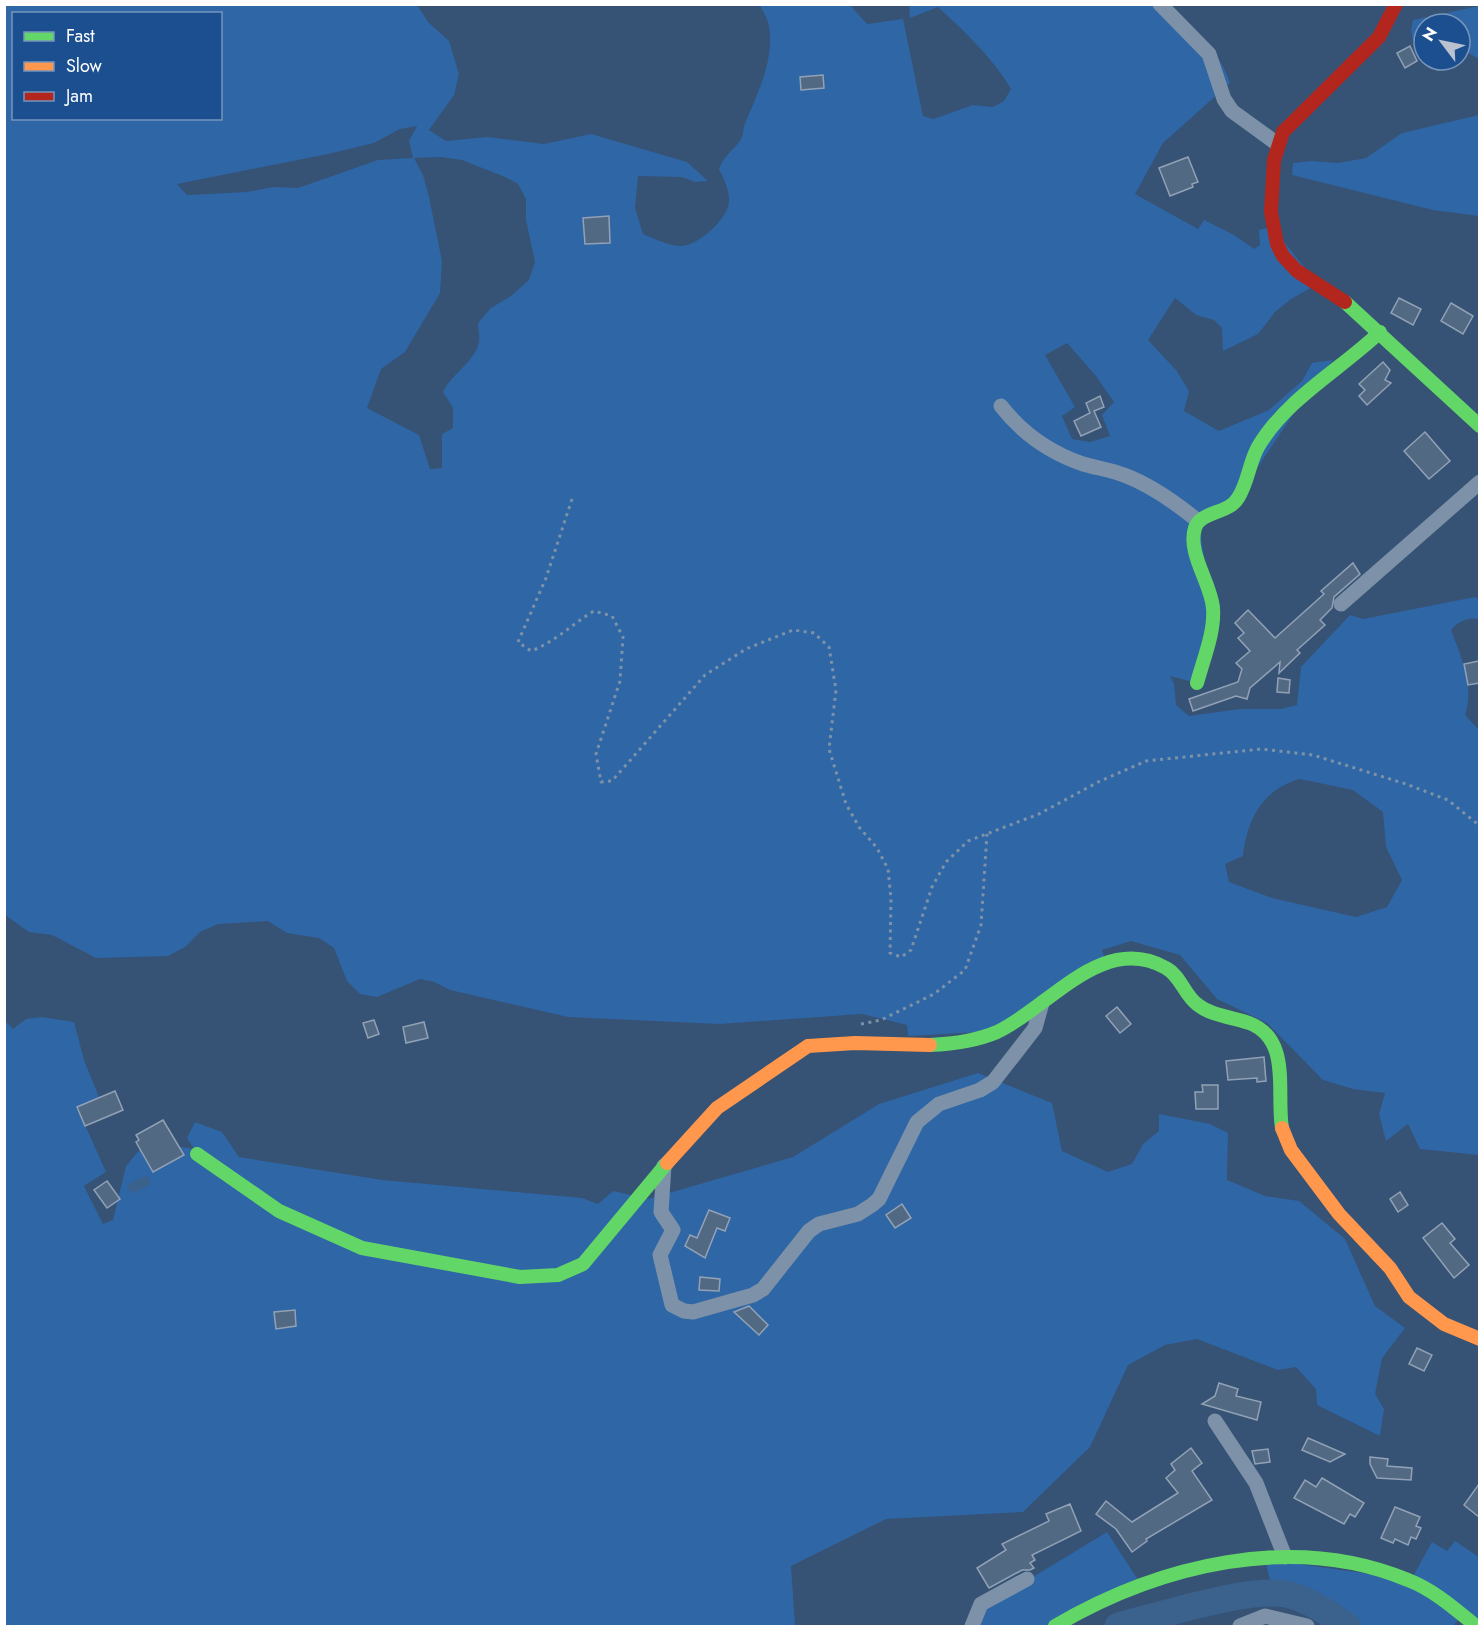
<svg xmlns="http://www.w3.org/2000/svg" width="1484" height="1631" viewBox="0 0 1484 1631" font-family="Jost,sans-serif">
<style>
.green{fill:#2f66a5;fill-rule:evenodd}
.water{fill:#3b618d}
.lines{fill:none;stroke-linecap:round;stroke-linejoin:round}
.river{stroke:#3b618d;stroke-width:27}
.building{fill:#526984;stroke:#92a2b6;stroke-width:1.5}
.path{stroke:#7d92a8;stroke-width:3;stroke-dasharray:3 4.5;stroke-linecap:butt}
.street{stroke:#7d92a8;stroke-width:15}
.fast{stroke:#63d668;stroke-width:14}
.slow{stroke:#ff974d;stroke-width:14}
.jam{stroke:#b3261e;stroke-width:14}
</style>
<rect width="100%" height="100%" fill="#365274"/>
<g class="green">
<path d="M4,5h413l11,17 21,19 10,33 -5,21 -25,35 17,11 41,-4 57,7 47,-10 96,28 21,19 -13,1 -13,-5 -44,-1 -3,32 8,26c12,5 24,11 37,12 17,1 50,-28 49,-46 0,-11 -5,-21 -10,-31 7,-17 16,-19 22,-30 3,-5 2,-13 5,-18 13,-30 30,-66 22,-99 -2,-6 -6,-12 -8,-17h90l17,19 36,-5 20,97 10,3 40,-14 20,2 11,-6 7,-12c-18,-31 -47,-58 -73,-82l-28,11 -1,-13h253c27,23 57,42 68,78l-67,60 -28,51 63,35 6,-9 30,15 20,14 6,-4 -1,-15 13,-3 46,57 -27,15 -16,13 -17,22 -35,17 -1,-23 -8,-8 -18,-5 -21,-17 -27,42 28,30 13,21 -5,20 35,20 50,-21 33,-29 10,-18 21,-3 -23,29 -67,100 -45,32 12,69 -13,93 -27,-7 4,8 2,21 13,11 51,-7h41l16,-4 4,-38 49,-52 13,4 112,-22 4,2v20c-11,-2 -20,2 -28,11 10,26 24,57 14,85l14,15v425l-59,-6 -12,-25 -22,17 -7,-27 6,-21 -32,-4 -30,-9 -56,-57 -50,-24 -37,-44 -49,-14 -29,9 4,13 -109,68 -89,5 -1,-11 -45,-11 -143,10 -151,-7 -118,-27 -16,-8 -14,-3 -43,18 -17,-3 -13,-13 -13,-33 -15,-10 -32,-5 -19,-12 -50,3 -18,8 -15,15 -17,9 -72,2 -44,-23 -23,-3 -24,-17zM14,14h206v104h-206zM417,126l-8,15 4,17 -35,2 -80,28 -25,-1 -26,5 -60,3 -10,-11 151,-30 46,-11 26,-14zM441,157l21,3 43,17 13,7 8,15v21l9,42 -6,18 -18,16 -20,12 -13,15c0,6 2,13 1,19 -4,20 -28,32 -36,50l10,16v20l-11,6v34l-12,1 -11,-34 -52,-27 14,-39 24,-17 35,-59 2,-32 -13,-64 -6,-22 -9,-17zM1067,343l29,33 18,26 -12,13 8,21 -20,6 -18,-3 -10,-23 13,-9 -30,-52zM1300,779l53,11 30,22 3,35 16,33 -15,27 -31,10 -84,-19 -43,-16 -4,-18 18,-8c4,-37 20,-67 57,-77z"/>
<polygon points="1479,6 1479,59 1460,48 1460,24 1424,24 1424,43 1413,41 1411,30 1413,20"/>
<polygon points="1479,115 1479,216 1433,210 1292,175 1293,163 1311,161 1338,163 1366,158 1402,133"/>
<polygon points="42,1017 74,1022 84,1060 99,1097 77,1107 106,1172 84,1186 103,1224 113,1220 126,1166 146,1142 194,1149 187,1138 195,1122 222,1132 239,1157 382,1180 582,1198 598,1204 613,1191 648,1199 793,1157 879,1104 978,1073 1052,1103 1062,1151 1108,1172 1132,1164 1143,1144 1159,1131 1159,1114 1210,1124 1228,1133 1227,1180 1265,1196 1299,1201 1345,1239 1375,1306 1405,1328 1382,1358 1375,1394 1384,1409 1380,1436 1317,1405 1316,1389 1296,1367 1278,1370 1197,1339 1165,1345 1128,1365 1090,1447 1023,1512 886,1519 791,1566 795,1626 5,1626 5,1021 13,1029 26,1019"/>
<polygon points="1107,1532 1142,1586 1055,1626 972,1626 977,1611"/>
<polygon points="1455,1541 1479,1557 1479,1626 1462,1616 1453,1626 1362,1626 1337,1610 1301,1593 1281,1588 1272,1589 1265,1559 1411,1580 1432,1542 1447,1551"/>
</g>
<polygon class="water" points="147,1175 151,1184 132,1194 127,1185"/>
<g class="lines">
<path class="river" d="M1118,1626c41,-10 135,-41 172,-31 21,6 40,19 57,31"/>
</g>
<g class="building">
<polygon points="1410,46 1417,61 1405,68 1397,53"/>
<polygon points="823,75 824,88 801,90 800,77"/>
<polygon points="1188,157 1198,182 1192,184 1193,187 1170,196 1159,168"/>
<polygon points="609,216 610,243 585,244 583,218"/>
<polygon points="1399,298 1421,309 1413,325 1391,313"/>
<polygon points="1451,303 1473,316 1463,334 1441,321"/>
<polygon points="1383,362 1390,370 1385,380 1391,383 1367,405 1359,396 1365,390 1359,384"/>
<polygon points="1100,396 1104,407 1094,411 1101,427 1081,436 1074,421 1090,413 1086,403"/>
<polygon points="1425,432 1450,461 1429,479 1404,451"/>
<polygon points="1353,563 1360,574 1334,597 1332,608 1320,620 1325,625 1297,650 1300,653 1279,673 1280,662 1250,688 1247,699 1236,696 1193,711 1189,699 1238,682 1242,669 1236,663 1250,651 1238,638 1244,633 1235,623 1248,610 1275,638 1324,594 1321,591"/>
<polygon points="1479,661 1479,683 1468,685 1464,664"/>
<polygon points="1278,678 1290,680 1289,693 1277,692"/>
<polygon points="1117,1007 1131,1024 1120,1033 1106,1016"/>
<polygon points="374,1020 379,1034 368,1038 363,1023"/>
<polygon points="424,1022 428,1038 406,1043 403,1027"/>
<polygon points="1264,1057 1266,1081 1257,1082 1257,1078 1228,1080 1226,1061"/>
<polygon points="1202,1085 1218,1085 1218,1109 1196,1109 1195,1092 1203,1092"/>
<polygon points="115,1091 123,1110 85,1126 77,1107"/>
<polygon points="163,1120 184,1155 153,1172 136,1142 139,1140 136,1135"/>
<polygon points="107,1181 120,1199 107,1208 94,1190"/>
<polygon points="1400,1192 1408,1205 1398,1212 1390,1199"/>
<polygon points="902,1204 911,1218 895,1228 886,1215"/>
<polygon points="709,1210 730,1218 725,1231 717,1228 705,1258 685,1246 690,1235 697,1238"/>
<polygon points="1442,1223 1455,1239 1450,1243 1469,1265 1454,1278 1423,1238"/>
<polygon points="700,1277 720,1279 719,1291 699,1290"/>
<polygon points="749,1306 768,1325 759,1335 734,1312"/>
<polygon points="295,1310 296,1326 276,1329 274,1312"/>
<polygon points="1417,1348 1432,1355 1424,1371 1409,1364"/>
<polygon points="1219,1383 1238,1389 1236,1396 1261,1402 1257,1420 1202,1404 1215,1396"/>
<polygon points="1308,1438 1345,1454 1330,1462 1302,1450"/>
<polygon points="1191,1448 1202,1463 1192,1471 1212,1500 1146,1539 1147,1541 1132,1552 1116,1529 1096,1514 1106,1501 1132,1522 1178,1493 1166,1478 1175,1470 1171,1464"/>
<polygon points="1268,1449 1270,1462 1255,1464 1252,1451"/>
<polygon points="1370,1457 1388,1459 1387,1466 1412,1468 1411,1480 1377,1478 1370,1464"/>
<polygon points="1322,1478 1364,1503 1355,1517 1350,1514 1344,1524 1294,1498 1305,1480 1316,1487"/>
<polygon points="1479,1484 1479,1517 1464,1505"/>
<polygon points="1070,1504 1081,1531 1032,1555 1035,1560 1030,1563 1034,1568 1030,1570 1022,1570 989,1588 977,1568 1006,1550 1002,1544 1049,1521 1046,1514"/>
<polygon points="1395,1507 1420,1517 1416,1526 1421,1528 1416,1539 1411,1537 1408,1545 1395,1539 1393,1543 1381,1538"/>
</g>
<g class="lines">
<g class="path">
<path d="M572,499l-26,79 -28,64 13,9c24,-9 41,-27 63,-40l18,5 11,21 -3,44 -24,73 5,28 11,-1 93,-106 41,-26 47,-19 21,3 15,14 7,43 -7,59 17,55 13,23 18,21 11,21 3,30 -1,54 11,4 10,-7 21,-63 14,-25 22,-21 71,-27 61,-33 46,-20 115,-12 52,6 93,29 42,16 32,26"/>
<polyline points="861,1024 881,1020 934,994 965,970 981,925 987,834"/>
</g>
<g class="street">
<polyline points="1160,4 1209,54 1224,99 1232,111 1276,143"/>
<path d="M1001,406c21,27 50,47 82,58 14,4 28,6 41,11 27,10 52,28 74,46"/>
<polyline points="1341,604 1480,482"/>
<polyline points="664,1166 661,1212 673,1230 660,1255 672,1305 684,1311 693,1312 753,1295 763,1289 809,1231 819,1224 858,1214 872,1205 879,1199 917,1122 939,1104 980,1090 993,1082 1035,1028 1042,1003"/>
<polyline points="1215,1421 1256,1483 1285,1557"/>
<polyline points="972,1626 981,1604 1027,1579"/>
<polyline points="1240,1626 1265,1616 1307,1626"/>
</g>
<g class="fast">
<polyline points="1345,302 1480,426"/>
<path d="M1197,683c6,-23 18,-51 16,-75 -2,-25 -26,-55 -18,-80 5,-17 34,-14 43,-30 10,-15 11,-35 20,-51 28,-48 82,-77 122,-115"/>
<path d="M930,1045c23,-1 46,-4 67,-13 52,-24 105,-100 169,-64 15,8 18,27 32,37 14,11 34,12 51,18 43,16 27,70 33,105"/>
<polyline points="197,1154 279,1211 362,1248 520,1277 558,1275 583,1264 667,1163"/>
<path d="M1055,1626c104,-61 238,-94 353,-46 26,10 47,29 68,46"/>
</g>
<g class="slow">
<polyline points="1282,1128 1291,1150 1339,1214 1390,1268 1409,1297 1444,1324 1480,1339"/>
<polyline points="667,1163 717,1108 808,1046 855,1043 930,1045"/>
</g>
<polyline class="jam" points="1345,302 1297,271 1283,256 1277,244 1271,212 1274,160 1283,132 1379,37 1396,4"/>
</g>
<rect width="1484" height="1631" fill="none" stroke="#ffffff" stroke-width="12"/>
<rect x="12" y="12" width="210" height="108" fill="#1b4f8f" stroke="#7695bc" stroke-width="1.5"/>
<rect x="24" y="32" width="30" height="9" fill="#63d668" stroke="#7695bc" stroke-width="1.5"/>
<text x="66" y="42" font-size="18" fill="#ffffff">Fast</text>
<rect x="24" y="62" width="30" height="9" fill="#ff974d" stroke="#7695bc" stroke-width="1.5"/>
<text x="66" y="72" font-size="18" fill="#ffffff">Slow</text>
<rect x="24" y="92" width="30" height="9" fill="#b3261e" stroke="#7695bc" stroke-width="1.5"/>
<text x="66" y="102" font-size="18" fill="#ffffff">Jam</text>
<g transform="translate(1442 42) rotate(302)"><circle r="28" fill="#1b4f8f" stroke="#7695bc" stroke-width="1.5"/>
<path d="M0-4.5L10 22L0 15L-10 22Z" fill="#b9c2ce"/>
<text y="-9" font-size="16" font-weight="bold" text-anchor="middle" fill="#ffffff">N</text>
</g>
</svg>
